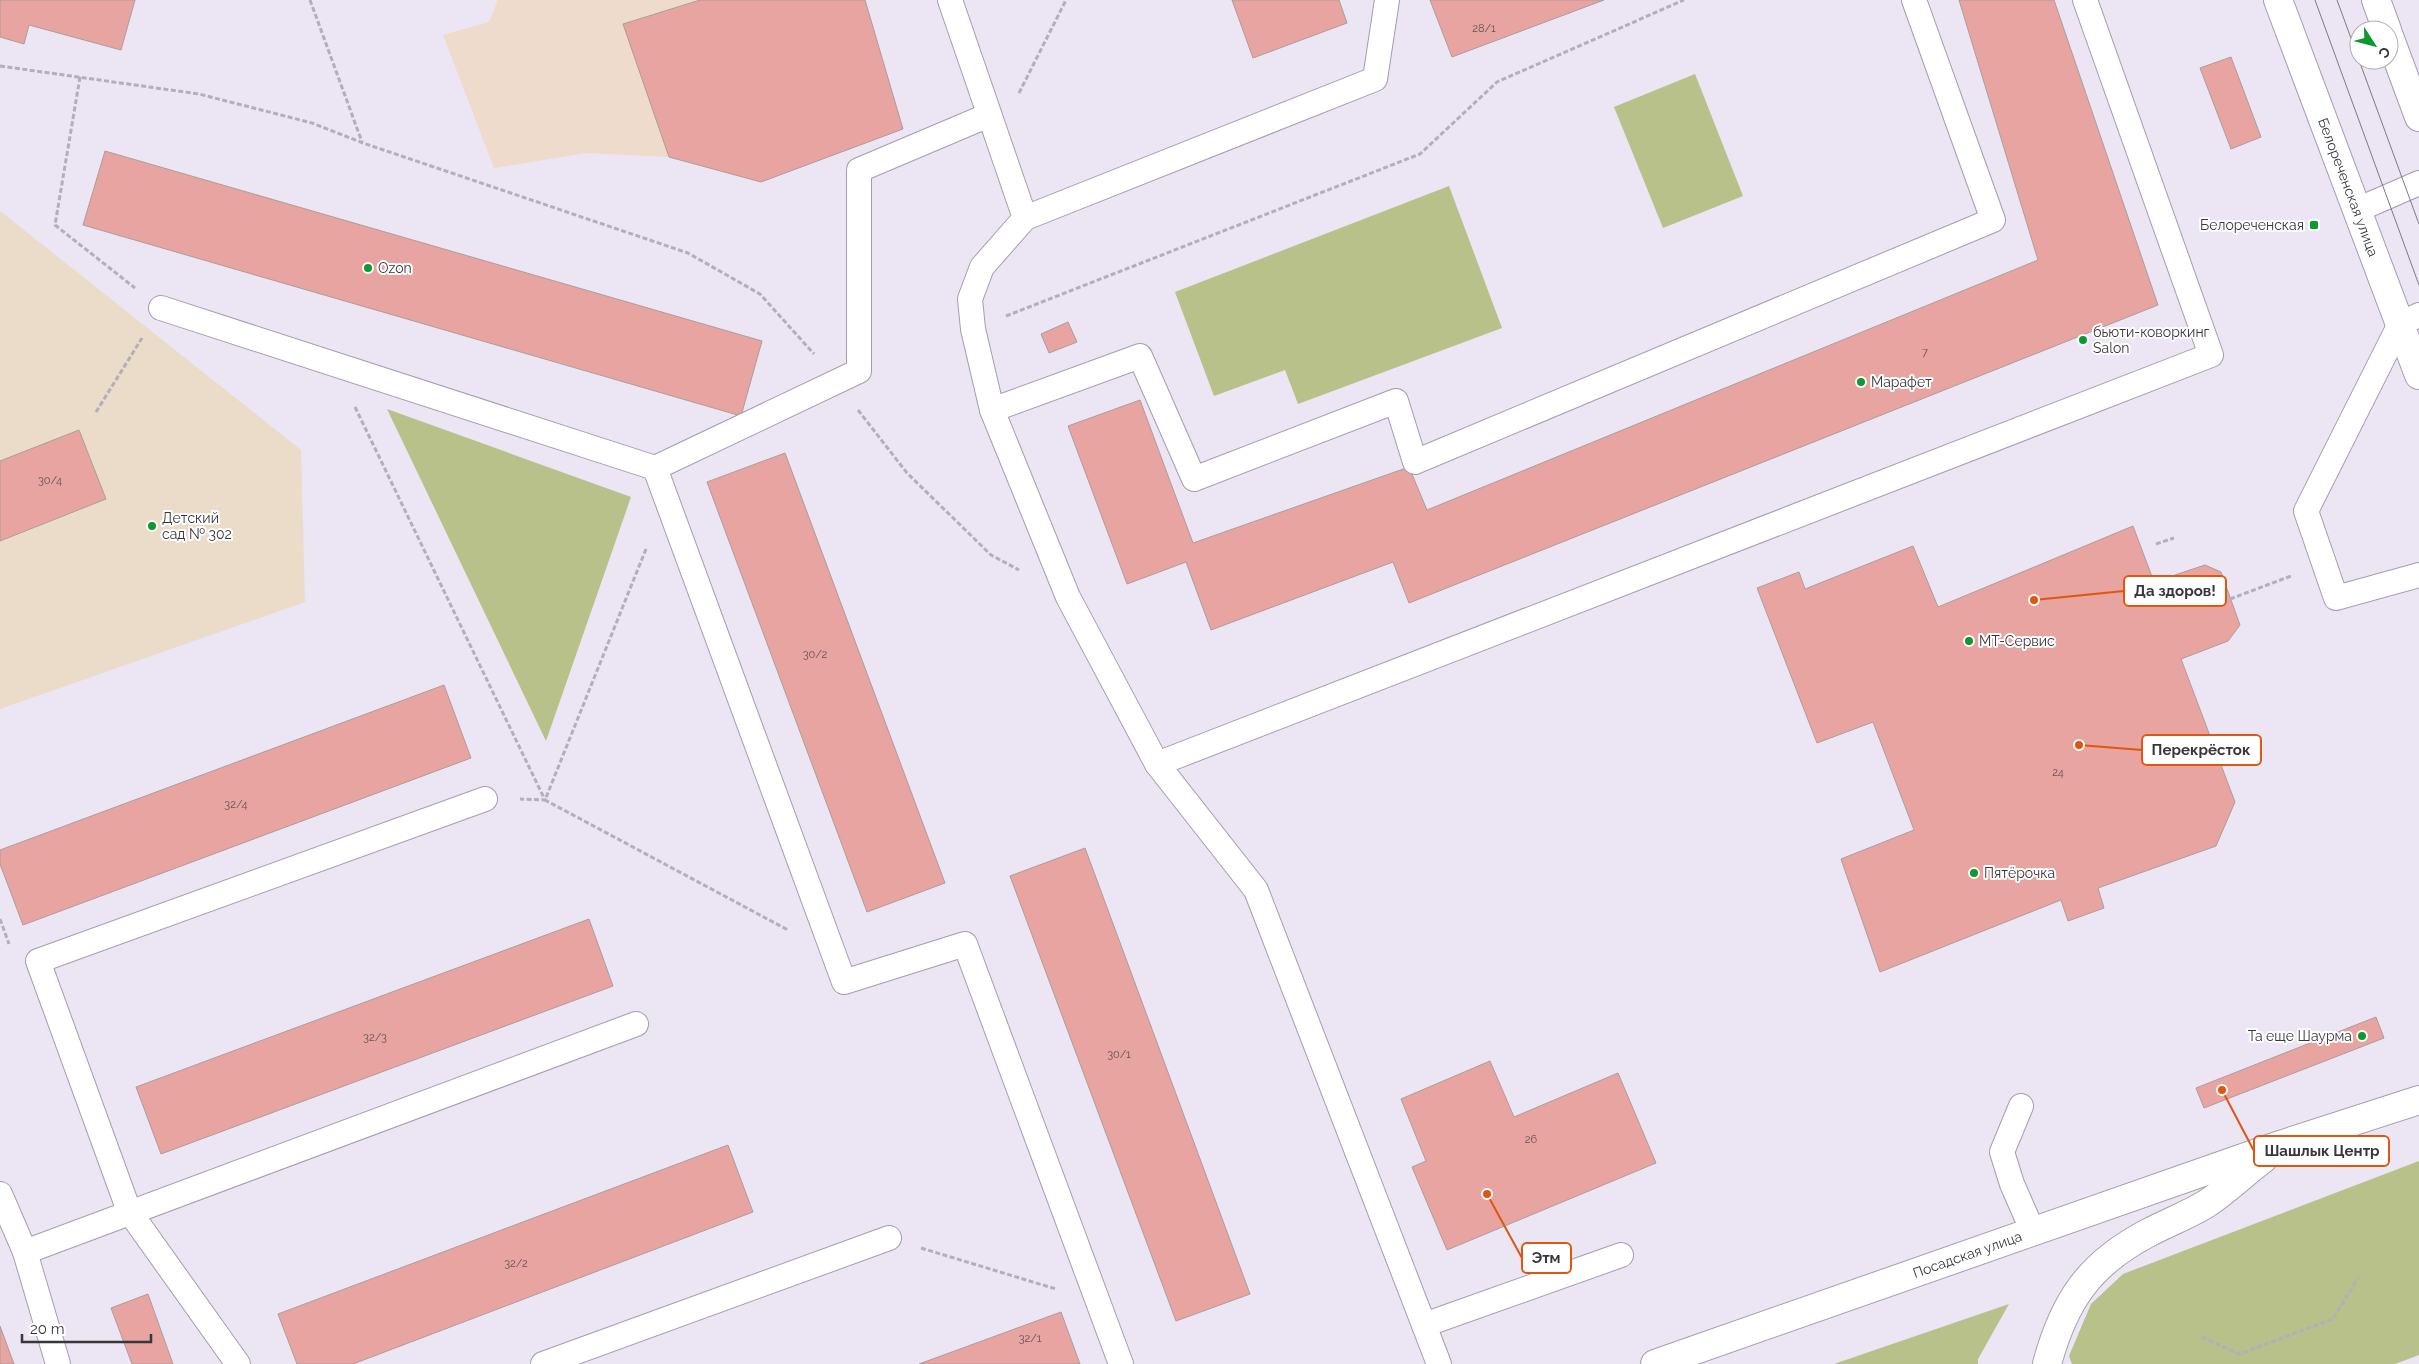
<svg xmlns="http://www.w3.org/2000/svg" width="2419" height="1364" viewBox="0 0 2419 1364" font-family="Raleway,sans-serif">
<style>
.industrial{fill:#eedbcb}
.education{fill:#eadcc9}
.green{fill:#b8c18a}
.building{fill:#e7a4a1;stroke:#ad9c9b}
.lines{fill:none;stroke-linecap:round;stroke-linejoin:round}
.service-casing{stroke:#a49eac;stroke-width:26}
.tertiary-casing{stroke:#a49eac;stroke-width:30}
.path{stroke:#b3aeba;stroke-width:3;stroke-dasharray:5 2.5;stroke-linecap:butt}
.service{stroke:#fff;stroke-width:24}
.tertiary{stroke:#fff;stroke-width:28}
.tram{stroke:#7d7a82;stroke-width:1}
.poi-dot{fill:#0b9930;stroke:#fff;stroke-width:2}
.labels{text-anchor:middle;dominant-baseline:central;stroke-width:4;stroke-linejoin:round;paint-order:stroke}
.number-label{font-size:11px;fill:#645254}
.street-label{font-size:14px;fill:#38363b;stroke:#fff}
.poi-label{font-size:14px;fill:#38363b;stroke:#fff;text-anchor:start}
.leader{fill:none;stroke:#df570e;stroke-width:2}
.callout-dot{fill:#df570e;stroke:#fff;stroke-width:2}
.callout{fill:#fff;stroke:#df570e;stroke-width:2}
.callout-label{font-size:15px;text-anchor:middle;font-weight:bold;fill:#38363b}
</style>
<rect width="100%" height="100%" fill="#ebe5f4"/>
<polygon class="industrial" points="498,0 865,0 903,129 761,182 669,157 587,153 494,168 443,35 489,22"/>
<polygon class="education" points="0,211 301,450 305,602 0,709"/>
<g class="green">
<polygon points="1695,74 1743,196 1663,228 1614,107"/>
<polygon points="1449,186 1502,328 1298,404 1285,370 1214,396 1175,292"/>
<polygon points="387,409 631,497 546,741"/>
<polygon points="2419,1161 2419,1355 2395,1364 2072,1364 2069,1356 2091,1304 2123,1274"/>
<polygon points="2009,1304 1978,1359 1978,1364 1834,1364"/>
</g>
<g class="building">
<polygon points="0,0 135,0 121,50 29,25 24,44 0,37"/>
<polygon points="700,0 865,0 903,129 761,182 669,157 623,24"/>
<polygon points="1232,0 1339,0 1347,23 1253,58"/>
<polygon points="1430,0 1604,0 1452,57"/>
<polygon points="1959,0 2054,0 2158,305 1409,603 1393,562 1211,630 1186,562 1127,584 1068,426 1140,400 1193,543 1409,467 1427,510 2038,260"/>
<polygon points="2231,57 2261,137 2231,149 2200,68"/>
<polygon points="105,151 762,341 741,416 83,225"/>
<polygon points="1068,322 1077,342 1049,353 1041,334"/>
<polygon points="79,430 106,499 0,541 0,461"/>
<polygon points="785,453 945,883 867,912 707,482"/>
<polygon points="2133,526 2154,582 2205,565 2221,572 2240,625 2228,641 2181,659 2235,802 2216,846 2098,888 2104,908 2068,921 2061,900 1880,972 1841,859 1914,830 1873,722 1817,743 1757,588 1799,572 1805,589 1913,546 1938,607"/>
<polygon points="444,685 471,758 23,925 0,864 0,850"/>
<polygon points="1085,848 1250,1294 1176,1321 1010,876"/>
<polygon points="589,919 613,986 161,1154 136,1087"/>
<polygon points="2376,1017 2384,1038 2204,1108 2196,1088"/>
<polygon points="1490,1061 1514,1117 1618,1073 1656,1163 1447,1250 1412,1167 1426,1161 1401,1099"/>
<polygon points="728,1145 753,1212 353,1364 297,1364 278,1314"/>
<polygon points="148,1294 173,1364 132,1364 111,1308"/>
<polygon points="1061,1312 1080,1364 919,1364"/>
<polygon points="0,1326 14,1364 0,1364"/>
</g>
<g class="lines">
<g class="service-casing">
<g id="service">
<polyline points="950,0 1025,218 982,267 970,299 973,329 992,410 1068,597 1157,764 1256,890 1439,1364"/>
<polyline points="2357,210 2419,183"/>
<polyline points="1025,218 1375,79 1387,0"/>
<polyline points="161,308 655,468 844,982 965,944 1121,1364"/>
<polyline points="2419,315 2400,324 2306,511 2336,598 2419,575"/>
<polyline points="992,410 1140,356 1194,479 1396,401 1415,462 1993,220 1914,0"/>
<polyline points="655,468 859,371 859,170 989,115"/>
<polyline points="1157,764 2211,355 2085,0"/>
<polyline points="2021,1106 2002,1152 2012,1184 2033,1232"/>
<polyline points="0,1194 25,1252 58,1364"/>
<polyline points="25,1252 636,1024"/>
<polyline points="1424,1325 1621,1255"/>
<polyline points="238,1364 129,1211 38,961 485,799"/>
<polyline points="543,1364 889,1238"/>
</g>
</g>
<g class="tertiary-casing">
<g id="tertiary">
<path id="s1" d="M2278,0l141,375"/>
<polyline points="2376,0 2387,30"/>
<polyline points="2389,36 2419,117"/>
<path id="s2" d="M1655,1364l625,-219 139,-45"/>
<path d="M2047,1364c17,-63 42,-100 101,-131 19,-10 40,-18 58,-29 20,-13 38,-31 57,-45"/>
</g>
</g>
<g class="path">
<polyline points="310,0 362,142"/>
<polyline points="0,66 199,94 312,123 363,143 688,253 760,294 814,354"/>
<polyline points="80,77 55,225 135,288"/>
<polyline points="1019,93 1066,0"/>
<polyline points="1006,316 1420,154 1497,82 1684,0"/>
<polyline points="355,407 545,800 520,799"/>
<polyline points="858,410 907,473 991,555 1019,570"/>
<polyline points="96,412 142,338"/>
<polyline points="2156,544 2174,538"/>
<polyline points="646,549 545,800 788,930"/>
<polyline points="2230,599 2291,576"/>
<polyline points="0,919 9,944"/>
<polyline points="921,1248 1056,1289"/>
<polyline points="2202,1337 2239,1354 2333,1319 2358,1278"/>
</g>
<use href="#service" class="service"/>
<use href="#tertiary" class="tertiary"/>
<g class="tram">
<polyline points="2315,0 2419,285"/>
<polyline points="2337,0 2419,224"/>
</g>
</g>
<g class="poi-dot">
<rect x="2309" y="220" width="10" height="10" rx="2.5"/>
<circle cx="368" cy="268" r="5"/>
<circle cx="2083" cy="340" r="5"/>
<circle cx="1861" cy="382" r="5"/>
<circle cx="152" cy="526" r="5"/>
<circle cx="1969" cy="641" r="5"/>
<circle cx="1974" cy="873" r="5"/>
<circle cx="2362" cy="1036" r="5"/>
</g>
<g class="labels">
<g class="number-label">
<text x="1484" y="28">28/1</text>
<text x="1925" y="352">7</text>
<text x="50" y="480">30/4</text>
<text x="815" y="654">30/2</text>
<text x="2058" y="772">24</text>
<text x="236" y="804">32/4</text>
<text x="375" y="1037">32/3</text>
<text x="1119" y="1054">30/1</text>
<text x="1531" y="1139">26</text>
<text x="516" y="1263">32/2</text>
<text x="1030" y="1338">32/1</text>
</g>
<g class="street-label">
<text stroke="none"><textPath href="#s1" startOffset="200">Белореченская улица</textPath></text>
<text stroke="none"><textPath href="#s2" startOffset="331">Посадская улица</textPath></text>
</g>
<g class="poi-label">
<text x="2304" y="225" text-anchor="end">Белореченская</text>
<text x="378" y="268">Ozon</text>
<text x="2093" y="332">бьюти-коворкинг<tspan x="2093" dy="16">Salon</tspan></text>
<text x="1871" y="382">Марафет</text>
<text x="162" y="518">Детский<tspan x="162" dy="16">сад № 302</tspan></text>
<text x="1979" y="641">МТ-Сервис</text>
<text x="1984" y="873">Пятёрочка</text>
<text x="2352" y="1036" text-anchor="end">Та еще Шаурма</text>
</g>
</g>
<path class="leader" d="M2034 600L2124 591M2079 745L2142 750M2222 1090L2254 1151M1487 1194L1522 1258"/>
<g class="callout-dot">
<circle cx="2034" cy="600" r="5"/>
<circle cx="2079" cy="745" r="5"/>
<circle cx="2222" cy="1090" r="5"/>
<circle cx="1487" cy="1194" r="5"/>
</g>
<g class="callout">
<rect x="2124" y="576" width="102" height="30" rx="5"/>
<rect x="2142" y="735" width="119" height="30" rx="5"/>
<rect x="2254" y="1136" width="135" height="30" rx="5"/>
<rect x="1522" y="1243" width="49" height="30" rx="5"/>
</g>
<g class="callout-label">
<text x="2175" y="596">Да здоров!</text>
<text x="2201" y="755">Перекрёсток</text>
<text x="2322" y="1156">Шашлык Центр</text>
<text x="1546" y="1263">Этм</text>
</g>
<g transform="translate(2374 45) rotate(126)"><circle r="24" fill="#ffffff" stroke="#afafb1"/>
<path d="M0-4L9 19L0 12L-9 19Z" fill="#0b9930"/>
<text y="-8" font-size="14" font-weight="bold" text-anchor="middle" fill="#38363b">С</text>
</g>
<path d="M22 1334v8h129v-8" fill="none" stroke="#38363b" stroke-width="2.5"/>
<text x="30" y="1334" font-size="15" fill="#38363b" stroke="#ffffff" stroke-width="4" paint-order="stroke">20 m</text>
</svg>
